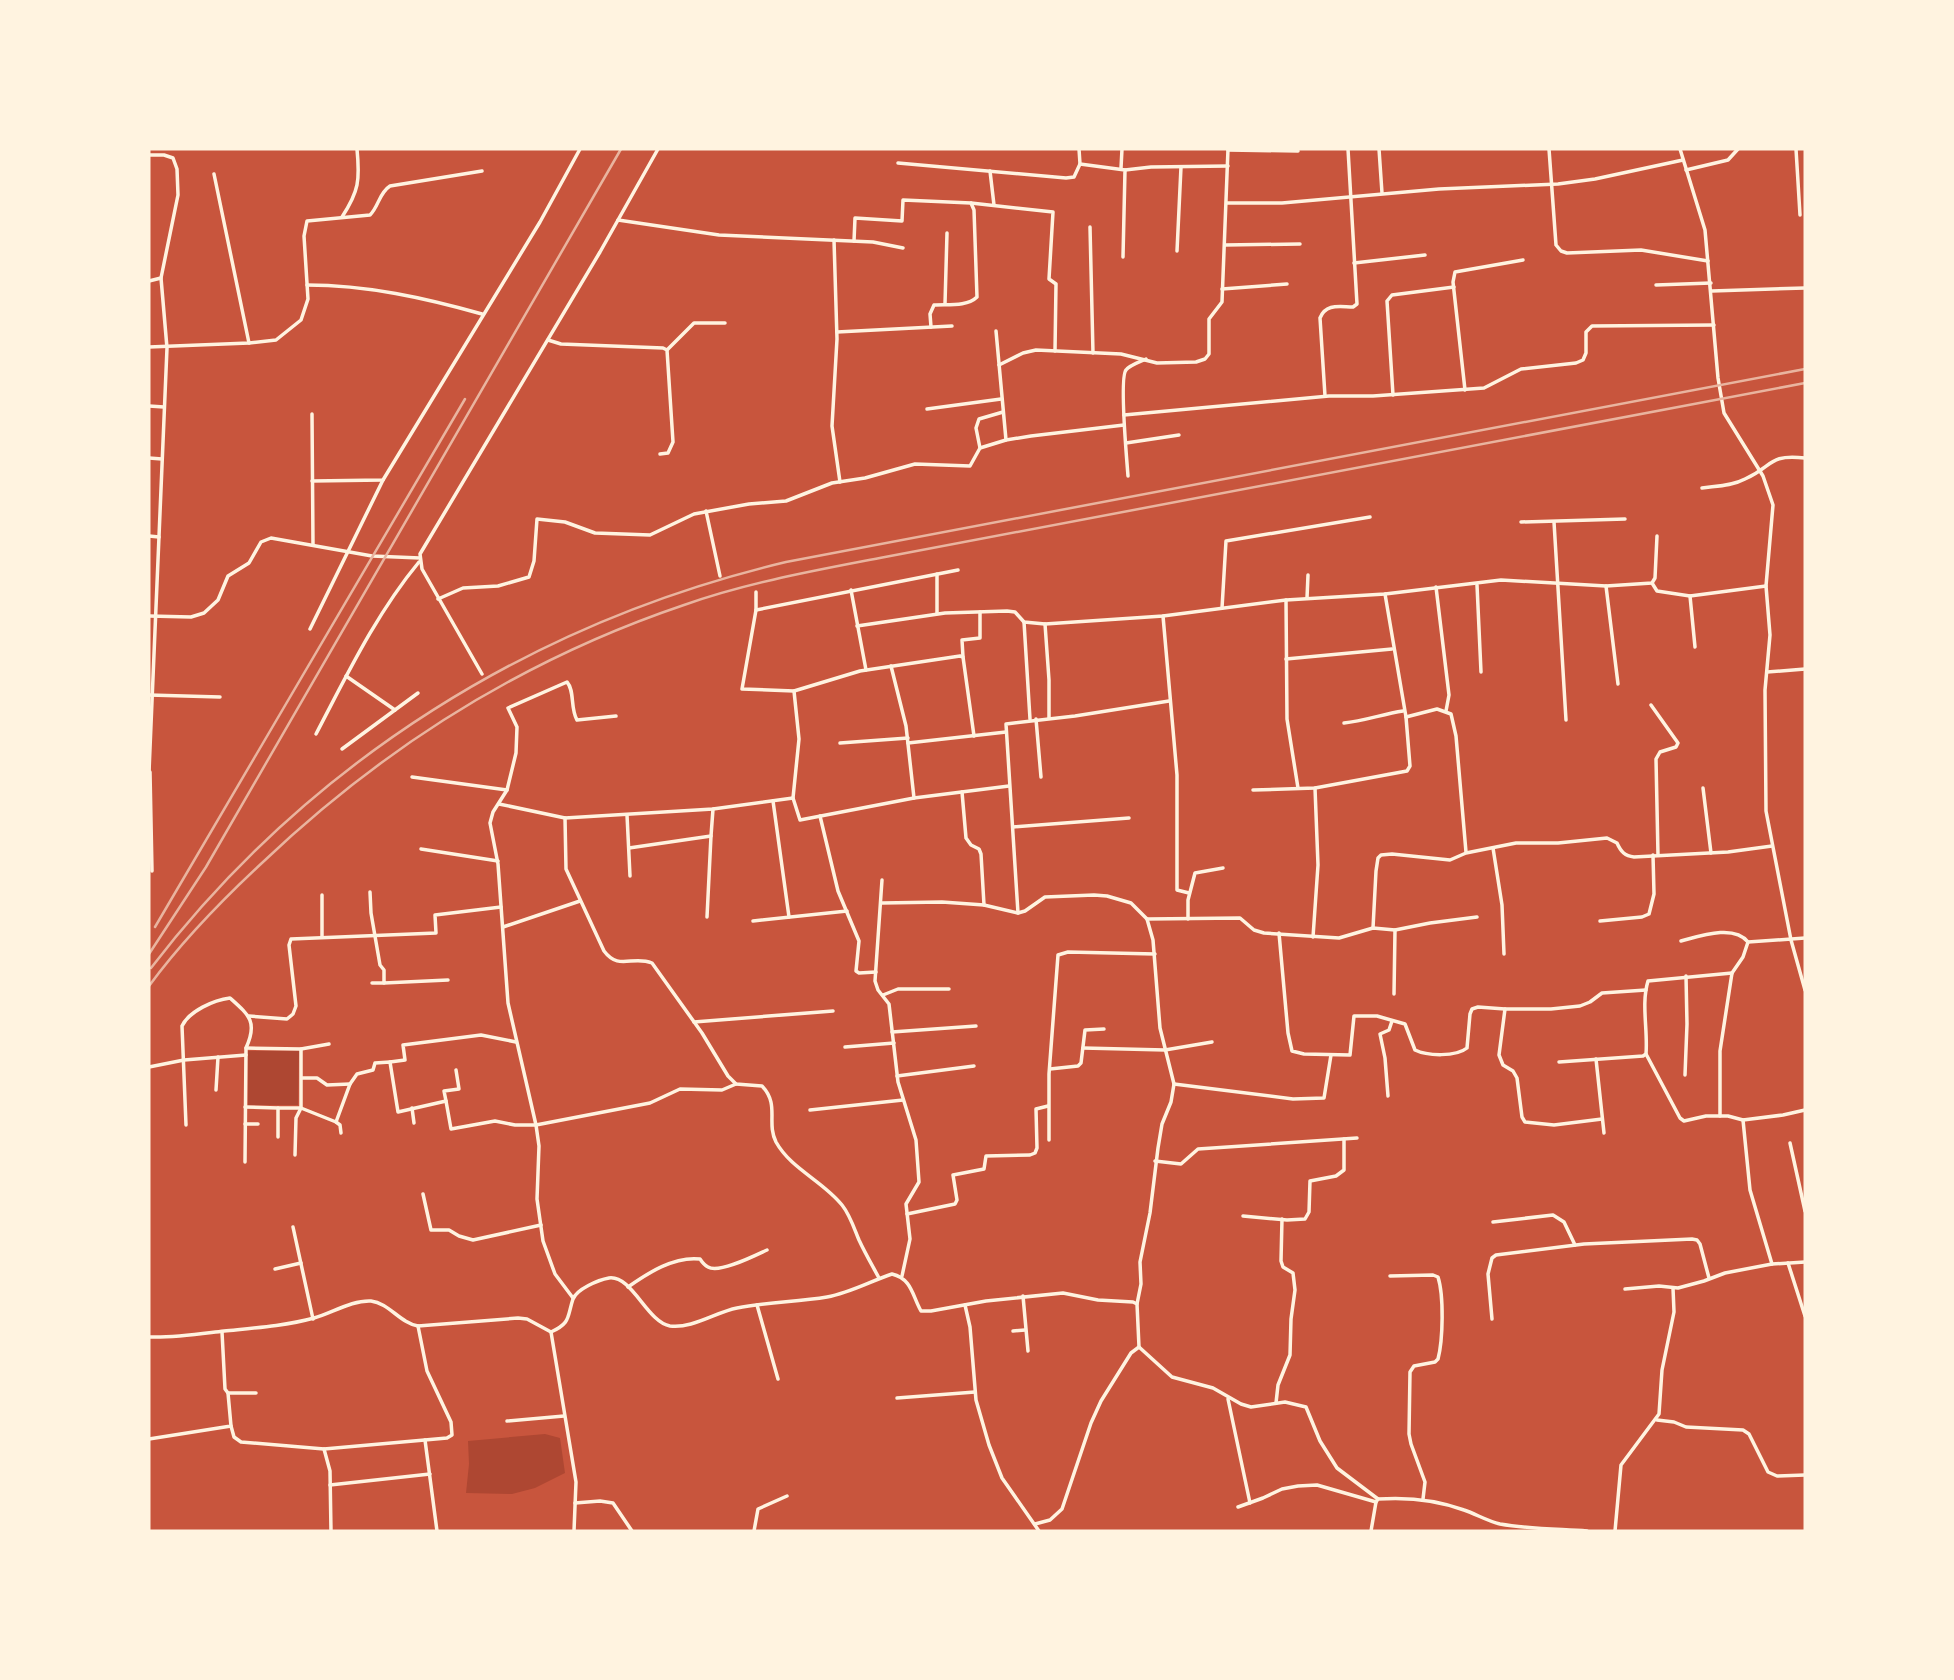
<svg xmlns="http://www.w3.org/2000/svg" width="1954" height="1680" viewBox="0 0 1954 1680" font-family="'Source Sans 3',sans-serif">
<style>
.green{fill:#ae4732}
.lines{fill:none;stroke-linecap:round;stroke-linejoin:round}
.minor{stroke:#fff3e0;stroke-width:3.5}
.rail{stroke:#e9b49f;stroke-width:2.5}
</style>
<rect width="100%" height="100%" fill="#c8553d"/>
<g class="green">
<polygon points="248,1051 299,1051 298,1105 248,1105"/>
<polygon points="545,1434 560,1438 565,1473 535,1488 512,1494 466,1493 469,1464 468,1441"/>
</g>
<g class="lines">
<g class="minor">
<polyline points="1079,149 1080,164 1125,170 1123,257"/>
<polyline points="1379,149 1382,193"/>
<polyline points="1549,149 1556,245 1561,251 1567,253 1641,250 1708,261"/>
<polyline points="1680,149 1705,230 1718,378 1724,413 1763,476 1773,505 1766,586 1770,635 1765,690 1766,811 1791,940 1805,990"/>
<polyline points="1796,149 1800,215"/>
<polyline points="1228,150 1298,151"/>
<polyline points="149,155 164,155 173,158 177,169 178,195 161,278 167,348 149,772"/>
<polyline points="898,163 1066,178 1074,177 1080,164"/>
<polyline points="1121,168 1122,149"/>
<polyline points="1125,170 1151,167 1228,166"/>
<polyline points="1686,170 1728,160 1738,149"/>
<polyline points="990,171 994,205"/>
<polyline points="214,174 249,343"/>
<polyline points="971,203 1053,212 1049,279 1056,284 1055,351"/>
<polyline points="1227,203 1282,203 1439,189 1558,184 1595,179 1683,160"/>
<path d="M342,217c17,-26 18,-37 15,-68"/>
<polyline points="618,220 719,235 873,242 903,248"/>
<polyline points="1090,227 1093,353"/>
<polyline points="834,240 837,339 832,426 840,482"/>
<path d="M854,241l1,-23 47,3 1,-21 68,3 3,7 3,87c-10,10 -30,7 -43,8l-4,9 1,13"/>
<polyline points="1225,245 1300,244"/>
<polyline points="1177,251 1181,167"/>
<polyline points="1354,263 1425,255"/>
<polyline points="149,281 161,278"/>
<path d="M307,285c60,0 118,13 175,29"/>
<polyline points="1656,285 1711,283"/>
<polyline points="1222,289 1287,284"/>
<polyline points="1712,291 1805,288"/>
<polyline points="945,304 947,233"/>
<polyline points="996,331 1006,440"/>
<polyline points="837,332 952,326"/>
<polyline points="548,340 561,344 663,348 667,350 673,442 668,453 660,454"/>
<path d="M149,347l100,-4 27,-3 25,-20 7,-21 -4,-63 3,-15 63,-6c9,-9 9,-22 20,-29l92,-15"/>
<polyline points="667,350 694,323 725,323"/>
<polyline points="999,365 1023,353 1036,350 1121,354 1157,363 1196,362 1205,359 1209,354 1209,319 1222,302 1228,149"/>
<polyline points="1465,390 1453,282 1455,272 1523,260"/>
<polyline points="1393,395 1387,301 1392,295 1454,287"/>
<path d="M1325,396l-5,-78c6,-15 20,-11 33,-11l4,-3 -9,-155"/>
<polyline points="149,406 164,407"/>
<polyline points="927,409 1001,399"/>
<polyline points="312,414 313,544"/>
<polyline points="1124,415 1329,396 1373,396 1484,388 1521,369 1576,363 1583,360 1586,353 1586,332 1592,326 1714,325"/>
<polyline points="1126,443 1179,435"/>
<polyline points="980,448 976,428 979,419 1003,412"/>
<polyline points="149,458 162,459"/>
<path d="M1128,476c-1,-15 -9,-98 -2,-106 4,-5 14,-8 20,-11"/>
<polyline points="312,481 383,480 540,222 580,149"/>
<path d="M1702,488c14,-2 30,-2 43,-9 29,-13 22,-25 60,-21"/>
<polyline points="706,511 720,576"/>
<polyline points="1521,522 1625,519"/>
<polyline points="1554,522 1566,720"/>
<polyline points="149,536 159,537"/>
<polyline points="937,574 937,613"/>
<polyline points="1652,583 1657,591 1690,596 1766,586"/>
<polyline points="1477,585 1481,672"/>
<polyline points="1606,586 1618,684"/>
<polyline points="1436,587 1449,695 1446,711"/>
<polyline points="851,590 866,670"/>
<polyline points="756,592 756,610 742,689 794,691 860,671 960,656 963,657 974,736"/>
<polyline points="1690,596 1695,647"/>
<polyline points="1307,598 1308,575"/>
<polyline points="438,599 463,588 498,586 529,577 534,561 537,519 565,522 595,533 650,535 694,514 749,504 786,501 832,483 865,478 915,464 970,466 980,448 1006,440 1031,436 1124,425"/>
<polyline points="1286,600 1287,719 1298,788"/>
<polyline points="1222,608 1226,541 1370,517"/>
<polyline points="756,610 958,570"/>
<polyline points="149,616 191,617 204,613 218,600 228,576 249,563 261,542 271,538 372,556 420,558"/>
<polyline points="1163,616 1177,775 1177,890 1189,893"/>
<polyline points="1024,622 1030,719"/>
<polyline points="1045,624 1049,680 1049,718"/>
<polyline points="857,626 945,613 1007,611 1015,612 1024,622 1045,624 1163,616 1286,600 1385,594 1501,580 1606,586 1652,583 1655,578 1657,536"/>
<polyline points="310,629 383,480"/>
<polyline points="963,657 962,640 980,638 980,612"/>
<polyline points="1286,659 1392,649"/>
<polyline points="891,666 906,726 914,798"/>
<polyline points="1767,672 1805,669"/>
<polyline points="482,674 422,569 420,554 600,252 658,149"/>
<polyline points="346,676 395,710"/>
<polyline points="794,691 799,739 793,798 800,820 914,798 1009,786"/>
<polyline points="149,695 220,697"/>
<polyline points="1651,705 1678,743 1676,747 1660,752 1656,759 1658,855"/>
<polyline points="1406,717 1437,709 1451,714 1456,736 1466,852"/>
<polyline points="1036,719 1041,777"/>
<path d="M1344,723c20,-2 39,-9 59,-12"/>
<path d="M316,734c31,-59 60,-120 103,-172"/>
<polyline points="840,743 908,738"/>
<polyline points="908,743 1006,732"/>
<polyline points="342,749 418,693"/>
<polyline points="150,772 152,871"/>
<polyline points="412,777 507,790"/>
<polyline points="1703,788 1711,853"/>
<polyline points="1253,790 1315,788 1407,771 1410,766 1406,717 1385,594"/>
<polyline points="962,792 966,838 971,845 979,849 981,854 984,905"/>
<polyline points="773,801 789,917"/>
<path d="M499,804l66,14 1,51 38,82c15,20 28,4 48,12l50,70 26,43 8,8 26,2c18,19 4,36 14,56 15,27 47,39 66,63 8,10 12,23 17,35 6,13 13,25 20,38"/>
<polyline points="627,815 630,876"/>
<polyline points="820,816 838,891 859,941 856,971 859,973 876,972"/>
<polyline points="565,818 713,809 793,798"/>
<polyline points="1013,827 1129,818"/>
<polyline points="629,848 711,836 713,809"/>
<polyline points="1493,848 1502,905 1504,954"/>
<polyline points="421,849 498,861"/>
<polyline points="882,880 875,981 878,990 889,1004 898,1082 916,1140 919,1182 906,1204 910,1239 902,1276"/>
<polyline points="370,892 371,913 380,965 384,970 384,983 448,980"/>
<polyline points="322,895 322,936"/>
<polyline points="882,903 942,902 984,905 1018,913 1025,911 1045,897 1094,895 1107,896 1131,903 1147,919 1240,918 1254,930 1264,933 1339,938 1373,928 1395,930 1430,923 1477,917"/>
<polyline points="1018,913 1006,724 1075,716 1169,701"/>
<polyline points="707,917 711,836"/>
<polyline points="1188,919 1188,900 1195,873 1223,868"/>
<polyline points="753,921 847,911"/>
<polyline points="1600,921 1642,917 1649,914 1654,894 1653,855"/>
<polyline points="503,927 580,901"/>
<path d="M1373,928l3,-57 2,-13 3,-3 11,-1 58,6 16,-7 50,-10h42l49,-5 10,5c4,9 8,13 17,14l94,-5 44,-6"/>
<path d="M1279,933l9,100 4,18 12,3 46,1 4,-39h23l28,8 10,26c12,6 41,7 52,-2l3,-34 2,-5 6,-2 27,2h46l29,-3 10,-4 12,-9 44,-3"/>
<polyline points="1313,937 1318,865 1315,788"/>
<path d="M1681,941c19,-5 53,-17 67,1l-5,15 -11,16 -12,78v65"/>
<polyline points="1748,942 1805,938"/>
<polyline points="372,983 384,983"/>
<polyline points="1394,994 1395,930"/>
<polyline points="883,995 898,989 949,989"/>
<polyline points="1505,1009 1499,1055 1503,1065 1513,1071 1517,1078 1522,1117 1525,1122 1554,1125 1602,1119"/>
<polyline points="249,1016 287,1019 293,1014 296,1006 289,945 291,939 436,933 435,915 501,907"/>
<polyline points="694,1022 833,1011"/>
<polyline points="892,1032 976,1026"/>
<polyline points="845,1047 894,1043"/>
<polyline points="246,1048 301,1049 329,1044"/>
<polyline points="1083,1048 1165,1050 1212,1042"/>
<polyline points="1646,1054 1680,1118 1684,1121 1706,1116 1728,1116 1743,1120 1783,1115 1805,1110"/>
<polyline points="1596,1059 1604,1133"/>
<polyline points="390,1062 405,1060 403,1045 481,1035 516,1042"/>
<path d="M1559,1062l84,-6 3,-2c2,-24 -5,-50 2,-73l84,-8"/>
<polyline points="149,1067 184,1060 246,1055"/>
<polyline points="1050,1069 1078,1066 1081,1063 1085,1030 1104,1029"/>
<polyline points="1685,1075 1687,1024 1686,976"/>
<polyline points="897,1076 974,1066"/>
<polyline points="302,1078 317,1078 327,1085 350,1084"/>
<polyline points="1174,1084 1293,1099 1324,1098 1331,1055"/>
<polyline points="216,1090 218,1057"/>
<polyline points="1388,1096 1385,1058 1380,1034 1389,1030 1392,1021"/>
<polyline points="446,1101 444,1091 459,1089 456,1070"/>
<polyline points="245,1107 278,1108 278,1137"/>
<polyline points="278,1108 301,1108 336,1122 350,1084 357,1074 373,1070 375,1063 390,1062 398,1112 446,1101 451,1129 495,1121 515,1125 536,1125 650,1103 680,1089 722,1090 736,1084"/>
<polyline points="412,1108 414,1123"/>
<polyline points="810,1110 903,1100"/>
<polyline points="1743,1120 1750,1190 1772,1264"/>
<polyline points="336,1122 340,1125 341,1133"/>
<polyline points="245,1124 258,1124"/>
<path d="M186,1125l-4,-99c7,-15 32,-26 48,-28 19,17 28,24 16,50l-1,114"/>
<polyline points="1049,1140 1049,1074 1058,955 1068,952 1155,954"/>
<polyline points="1790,1143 1805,1211"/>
<polyline points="295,1155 296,1118 301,1108 301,1049"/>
<polyline points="1155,1161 1181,1164 1198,1149 1357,1138"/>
<polyline points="423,1194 431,1230 449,1230 459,1236 473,1240 541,1225"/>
<polyline points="907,1214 955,1204 957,1200 953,1175 984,1169 986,1156 1030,1155 1035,1153 1037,1148 1036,1109 1048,1106"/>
<polyline points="1243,1216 1287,1220 1305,1219 1309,1212 1310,1181 1336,1176 1344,1170 1344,1139"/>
<polyline points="1493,1222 1553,1215 1564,1222 1575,1245"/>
<polyline points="293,1227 313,1319"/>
<polyline points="1788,1263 1805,1316"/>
<polyline points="275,1269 301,1263"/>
<path d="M1390,1276l43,-1 5,2c6,19 5,63 0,82l-3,3 -21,4 -4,6 -1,62 2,10 14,38 -2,17"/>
<path d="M628,1287c20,-14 46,-31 72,-28 2,3 4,6 8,8 11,7 48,-12 59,-17"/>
<polyline points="1625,1289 1659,1286 1678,1288 1704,1281 1725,1273 1772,1264 1805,1262"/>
<polyline points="1023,1296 1028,1351"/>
<path d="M573,1298l-18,-24 -12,-33 -6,-42 2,-53 -3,-21 -28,-122 -10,-139 -8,-41 3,-11 14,-22 9,-37 1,-26 -9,-19 59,-26c8,9 3,26 10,38l39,-4"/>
<polyline points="1137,1304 1141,1284 1140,1262 1150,1213 1158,1148 1162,1124 1171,1102 1174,1084 1160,1028 1153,940 1147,919"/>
<polyline points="757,1305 778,1379"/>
<polyline points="965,1305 970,1327 976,1400 989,1445 1002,1478 1039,1531"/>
<polyline points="1492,1319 1488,1274 1492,1258 1496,1255 1584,1244 1692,1239 1697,1240 1700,1244 1709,1278"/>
<polyline points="1013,1331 1025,1330"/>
<polyline points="222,1332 225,1389 228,1393 256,1393"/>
<polyline points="551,1332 576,1482 574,1531"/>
<path d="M149,1337c25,1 50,-3 75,-6 30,-3 61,-5 90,-13 18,-5 38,-18 57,-17 18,2 29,22 47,25l100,-8 9,1 24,13c20,-9 16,-15 22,-33 4,-10 25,-19 36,-21 23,-3 38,44 61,48 22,3 46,-14 67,-18 29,-6 60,-6 90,-11 23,-4 44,-16 65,-23 20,5 20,21 29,37h10l55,-10 77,-8 35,7 35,2 4,2 2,43 33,30 41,11 28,16 10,3 34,-5 21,5 14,34 17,27 41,31"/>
<polyline points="897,1398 975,1392"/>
<polyline points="1228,1399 1250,1503"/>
<polyline points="1276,1403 1278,1385 1290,1355 1291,1319 1295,1290 1293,1273 1283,1267 1281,1261 1282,1219"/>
<polyline points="1657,1420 1674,1422 1686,1427 1743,1430 1749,1434 1768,1472 1777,1476 1805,1475"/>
<polyline points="507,1421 564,1416"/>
<polyline points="231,1426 234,1437 241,1442 324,1449 330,1471 331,1531"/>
<polyline points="149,1439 231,1426 228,1393"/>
<polyline points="425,1440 437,1531"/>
<polyline points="324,1449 447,1438 452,1435 451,1422 427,1371 418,1326"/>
<polyline points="330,1485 430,1474"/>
<polyline points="575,1503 600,1501 613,1503 632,1531"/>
<polyline points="1238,1507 1263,1498 1282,1489 1298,1486 1317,1485 1376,1502"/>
<polyline points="1035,1524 1050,1520 1062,1509 1091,1423 1101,1401 1131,1353 1139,1347"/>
<polyline points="754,1531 758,1509 787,1496"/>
<path d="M1371,1531l5,-29 2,-3c29,-2 59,1 86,11 12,4 23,11 36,14 29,5 58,5 87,7"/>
<polyline points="1615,1531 1621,1465 1659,1414 1662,1370 1674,1312 1673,1288"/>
</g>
<g class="rail">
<polyline points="155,927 465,399"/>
<polyline points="149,954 206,867 621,149"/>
<path d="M151,968c159,-207 382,-346 635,-406l1019,-193"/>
<path d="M149,986c33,-45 73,-86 114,-124 123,-117 261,-203 421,-257 65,-23 134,-35 201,-48l920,-174"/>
</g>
</g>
<rect width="1954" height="1680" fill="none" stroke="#fff3e0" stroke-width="301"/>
</svg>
